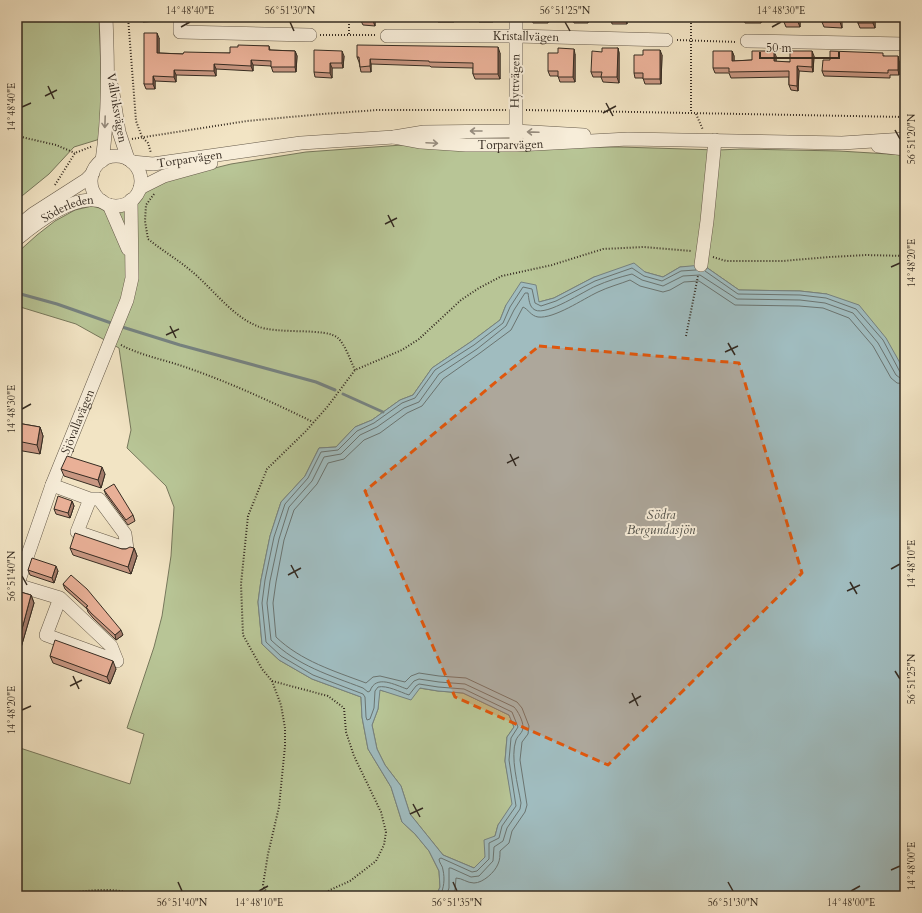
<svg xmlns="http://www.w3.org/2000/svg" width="922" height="913" viewBox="0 0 922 913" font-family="Cardo,serif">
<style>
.green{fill:#b8c596;stroke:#77785c}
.water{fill:#a0bcbf;stroke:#768280;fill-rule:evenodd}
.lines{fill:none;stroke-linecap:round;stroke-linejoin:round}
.shore{stroke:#6b7470;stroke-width:1}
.stream{stroke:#768280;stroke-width:3}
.minor-casing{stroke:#655a4a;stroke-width:14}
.path{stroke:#362c22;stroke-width:2;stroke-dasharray:1 2;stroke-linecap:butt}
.minor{stroke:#f7edd9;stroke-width:13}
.wall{fill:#c89782;stroke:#362c22}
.shaded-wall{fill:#a37b6a;stroke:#362c22}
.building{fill:#e9b097;stroke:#362c22}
.oneway{stroke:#968c7e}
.marked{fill:#df570d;fill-opacity:0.2;stroke:#df570d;stroke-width:3;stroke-dasharray:8 5;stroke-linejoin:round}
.ticks{fill:none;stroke:#362c22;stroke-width:1.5}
.labels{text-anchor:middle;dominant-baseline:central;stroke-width:4;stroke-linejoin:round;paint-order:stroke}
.street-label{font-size:12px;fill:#362c22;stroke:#f7edd9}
.water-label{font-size:13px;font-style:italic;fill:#505049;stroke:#f7edd9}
.neatline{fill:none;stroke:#362c22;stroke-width:1.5}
.ticks-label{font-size:10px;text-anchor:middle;fill:#362c22}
</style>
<rect width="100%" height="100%" fill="#f2e4c4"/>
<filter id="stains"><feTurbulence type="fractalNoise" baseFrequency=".005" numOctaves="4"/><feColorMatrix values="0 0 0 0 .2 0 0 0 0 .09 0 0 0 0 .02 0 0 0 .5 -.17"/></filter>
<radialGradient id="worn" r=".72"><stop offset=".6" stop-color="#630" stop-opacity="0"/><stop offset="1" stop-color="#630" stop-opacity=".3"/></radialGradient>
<g class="green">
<polygon points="17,17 99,17 102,98 100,139 74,147 49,174 17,200"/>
<polygon points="402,145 459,150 565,147 620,147 718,150 741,149 839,151 905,155 905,374 904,370 827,294 800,291 739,290 706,267 680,267 663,277 645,272 594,277 554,298 539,302 506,305 500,320 472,341 432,368 413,395 400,400 372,420 355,427 336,447 319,448 305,476 281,502 270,536 261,580 258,602 262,644 279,660 312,679 361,697 362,717 368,749 391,787 402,822 415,834 429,851 439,871 440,887 436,896 17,896 17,747 130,784 144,734 127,728 154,647 162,616 171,556 174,507 166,486 127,448 131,430 119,348 76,324 17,306 17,253 37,235 55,221 75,210 92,206 104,209 123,211 136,204 146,190 162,181 231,164 306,152"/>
<polygon points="419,688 438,691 463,693 509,715 514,727 507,737 505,761 513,804 498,825 495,836 485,857 474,868 443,855 410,814 401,786 385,765 377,749 372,725 378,709 379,690 392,693"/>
</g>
<path class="water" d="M634,263l11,9 18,5 17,-10 21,-2 5,2 33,23 61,1 27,3 32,11 27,33 18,32 1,4v522h-469l4,-9 -1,-16 -10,-20 -14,-17 -13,-12 -11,-35 -23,-38 -6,-32 -1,-20 -49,-18 -33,-19 -17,-16 -4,-42 3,-22 9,-44 11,-34 24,-26 14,-28 17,-1 19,-20 17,-7 28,-20 13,-5 19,-27 40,-27 28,-21 6,-15 15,-23 15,3 3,17 15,-4 40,-21zM420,688l18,3 25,2 46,22 5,12 -7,10 -2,24 7,43 -14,21 -3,11 -11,4 1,17 -11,11 -31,-13 -33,-41 -9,-28 -16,-21 -8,-16 -5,-24 6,-16 2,-19 31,10z"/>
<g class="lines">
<g class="shore">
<polyline points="705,271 738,294 800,295 826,298 856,309 883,340 900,372 905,373"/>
<path d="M440,896c4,-8 5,-17 3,-26 0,-4 -4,-7 -4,-11l2,-1 31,14 5,-1 12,-12v-16l10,-5 3,-12 14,-20 -7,-46 2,-22 7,-11 -6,-15 -48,-23 -26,-2 -19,-3 -3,2 -7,9c-9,-3 -22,-10 -31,-8l-3,4 -1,17 -4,11 -3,1 -1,-3 -1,-20 -2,-3 -50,-19 -32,-19 -15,-14 -4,-39 3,-23 9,-43 11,-33 23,-26 13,-26 17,-2 19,-19 17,-8 28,-20 13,-5 20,-28 39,-25 29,-22 7,-16 13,-20 9,2 3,14 6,3 15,-5 39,-20 37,-13 12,8 18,5 19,-10 15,-1"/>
<path d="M446,896l3,-8v-20h2l20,9 8,-1 14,-15 1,-14 9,-6 4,-13 13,-19 1,-6c-3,-18 -11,-46 -5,-63 2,-5 7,-7 7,-13 0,-6 -5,-16 -9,-20l-49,-23 -26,-2 -20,-3 -5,2 -7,8c-12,-4 -31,-15 -37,2l-2,1 -5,-4c-34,-13 -65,-22 -92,-48l-4,-37 3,-22 9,-42 10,-32 23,-26 12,-24 17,-3 19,-19 17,-8 27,-19 15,-6 20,-28 38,-25 29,-23 8,-16 11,-17h3c1,6 1,14 7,17 12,6 49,-19 61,-24 11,-5 24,-9 36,-12l10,6 21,6 20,-10 17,-1 37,24 63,1 25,3 28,10 25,30 18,32 4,3h5"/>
<path d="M453,896l2,-6 1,-12c6,0 11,5 18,5 9,0 21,-11 24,-19 2,-4 2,-9 2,-13l9,-8 3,-12 13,-19 2,-7 -7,-45 2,-18 6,-8 1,-8 -7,-18 -5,-6 -51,-24 -27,-2 -20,-3 -8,3 -6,6 -25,-6 -7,1 -7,6c-32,-12 -65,-22 -90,-46l-3,-34 3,-21 8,-42 10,-30 23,-26 11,-21 16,-4 20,-19 16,-7 27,-20 15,-7 21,-27 37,-26 31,-23 12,-23c5,2 8,9 15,10 16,2 45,-18 60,-25 10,-5 22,-8 32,-12l10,6 23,6 7,-2 14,-8 15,-1 36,24 64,1 24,2 26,10 24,28 18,32 6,5 8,1"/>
</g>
<g class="stream">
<polyline points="17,293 57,304 114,324"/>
<polyline points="119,326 180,345 316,382 335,390"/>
<polyline points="343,394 383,412"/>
</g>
<g class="minor-casing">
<g id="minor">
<polyline points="180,17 180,32 310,35"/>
<path id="s1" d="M387,36h129l150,4"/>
<polyline points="747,41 905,44"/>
<polyline points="112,87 119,132 128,159"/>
<path id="s2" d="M394,137l27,5 45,3h50l112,-6 214,4 63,-4"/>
<polyline points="516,139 516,17"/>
<polyline points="878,146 905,149"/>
<circle cx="116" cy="181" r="25"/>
<path d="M102,161c7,-48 6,-97 4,-144"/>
<path id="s3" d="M132,162l21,2 148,-21 93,-6 30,-5 91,-1 69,4"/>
<polyline points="140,188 164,176 211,163"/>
<polyline points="109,205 128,249"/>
<polyline points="17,227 33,214 86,180 93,173"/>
<path id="s4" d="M17,239c18,-15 48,-38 72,-39 4,-1 9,1 13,1"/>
<polyline points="701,265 707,221 715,140"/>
<polyline points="52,485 90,499 77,532 127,549 125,534 99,499 90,499"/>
<polyline points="17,585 60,598 46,635 117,661 111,646 60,598"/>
<path id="s5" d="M17,586l35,-101 75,-185 5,-22 -1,-78"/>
</g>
</g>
<g class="path">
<polyline points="128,17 136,121 142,137 148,143 151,153"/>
<polyline points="691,17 691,113"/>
<polyline points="349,34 349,17"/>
<polyline points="320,35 375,35"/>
<polyline points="677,40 737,42"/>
<polyline points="526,110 905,117"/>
<polyline points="696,114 703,130"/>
<polyline points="17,136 56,145 75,153"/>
<polyline points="132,139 247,121 323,114 377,110 506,110"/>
<polyline points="55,185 75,153 93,146"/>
<path d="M154,194l-8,11 -1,16 3,18c16,13 34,23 49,37 19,17 36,40 60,50 20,9 69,1 81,12 8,8 12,22 17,32"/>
<polyline points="713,257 726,261 783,261 830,257 866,255 905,256"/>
<polyline points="686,336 698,276"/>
<path d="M121,345c21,11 45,15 67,23 43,15 84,34 125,54"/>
<polyline points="272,681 328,696 344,708 346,732 354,756 381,812 386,832 384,845 376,861 350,881 330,890 322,896"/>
<path d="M53,896c18,-3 65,-12 80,0"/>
<polyline points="268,896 263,885 268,854 279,807 285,746 285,728 281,705 272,681 262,669 243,635 241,584 248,516 267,469 306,431 328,406 355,370 402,350 419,339 461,300 479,288 502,276 552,265 603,249 644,247 691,251"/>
</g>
<use href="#minor" class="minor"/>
</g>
<g class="wall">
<polygon points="141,17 157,17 158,21 143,22"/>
<polygon points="361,17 375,17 375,26 363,25 361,21"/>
<polygon points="436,17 454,17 454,22 438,22"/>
<polygon points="477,17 493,17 493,22 479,22"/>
<polygon points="531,17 548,17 548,23 533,23"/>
<polygon points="588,17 588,23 574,23 572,18"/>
<polygon points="627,17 627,24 612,24 611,19"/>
<polygon points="649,17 671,17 671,21 651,20"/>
<polygon points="761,17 761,23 745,23 743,18"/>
<polygon points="800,17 800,27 786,27 784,22"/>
<polygon points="822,17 841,17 842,28 824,27 822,22"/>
<polygon points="858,17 884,17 884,18 875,18 875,28 860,28 858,23"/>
<polygon points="159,38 159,53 183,54 230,53 238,47 269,46 270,50 295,51 297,56 296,72 273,72 271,66 253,65 253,71 216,69 216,76 176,75 176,82 155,81 155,89 146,89 144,84"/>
<polygon points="618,48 619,53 619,83 603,82 601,77 593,77 591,72 602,52"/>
<polygon points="732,51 734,56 734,61 752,60 776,56 776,62 790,62 814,56 813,72 799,71 798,91 791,90 789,85 789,77 731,78 729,73 715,73 713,68"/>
<polygon points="500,53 500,79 475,79 473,74 473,68 431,67 430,66 371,64 371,72 361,72 359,62 357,57"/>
<polygon points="575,54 575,82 560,82 558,76 550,76 548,71"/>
<polygon points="662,55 661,84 645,84 643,78 635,78 634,73"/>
<polygon points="344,56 343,68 332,68 332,78 315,77 314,72"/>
<polygon points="884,56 899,61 899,75 890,75 890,78 824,76 822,71 830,60"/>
<polygon points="17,423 40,427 43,436 40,454 17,450"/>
<polygon points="61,469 105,474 101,488 64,476"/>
<polygon points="104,490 133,515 135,521 128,525 106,495"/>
<polygon points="72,501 74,506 70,518 56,514 54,509"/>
<polygon points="70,548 126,549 134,548 137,556 131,574 73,555"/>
<polygon points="28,570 58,571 54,583 30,575"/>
<polygon points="63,584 123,635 116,640 93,618 88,612 87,609 65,589"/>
<polygon points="17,591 31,595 34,603 20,651 17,650"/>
<polygon points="50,656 116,669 110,684 53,663"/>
</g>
<g class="shaded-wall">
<polygon points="373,17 375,17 375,26 373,21"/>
<polygon points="452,17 454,17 454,22"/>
<polygon points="546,17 548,17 548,23 546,18"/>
<polygon points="586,17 588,17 588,23 586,18"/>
<polygon points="625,17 627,17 627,24 625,19"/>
<polygon points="759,17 761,17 761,23 759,18"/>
<polygon points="798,17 800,17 800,27 798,22"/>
<polygon points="840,17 841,17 842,18 842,28 840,22"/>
<polygon points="873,17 874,17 875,18 875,28 873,23"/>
<polygon points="157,33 159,38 159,58 157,53"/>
<polygon points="498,47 500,53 500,79 498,74"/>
<polygon points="618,48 619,53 619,83 617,77"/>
<polygon points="574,49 575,54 575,82 573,77"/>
<polygon points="660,50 662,55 661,84 660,79"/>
<polygon points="295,51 297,56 296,72 295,67"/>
<polygon points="342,51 344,56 343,68 342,63"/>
<polygon points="732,51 734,56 734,66 732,61"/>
<polygon points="774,51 776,56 776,67 774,61"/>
<polygon points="812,51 814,56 813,72 812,67"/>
<polygon points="898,56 899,61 899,75 898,70"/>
<polygon points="370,59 371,64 371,72 370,66"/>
<polygon points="251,60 253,65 253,71 251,66"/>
<polygon points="330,63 332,68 332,78 330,73"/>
<polygon points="214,64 216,69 216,76 214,71"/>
<polygon points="797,66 799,71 798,91 797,86"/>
<polygon points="174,70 176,75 176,82 174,77"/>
<polygon points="153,76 155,81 155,89 153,84"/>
<polygon points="40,427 43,436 40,454 37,445"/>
<polygon points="102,467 105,474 101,488 98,480"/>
<polygon points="72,501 74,506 70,518 68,513"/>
<polygon points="134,548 137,556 131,574 128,567"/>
<polygon points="56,566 58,571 54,583 52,578"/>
<polygon points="31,595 34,603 20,651 18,644"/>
<polygon points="121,630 123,635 116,640 115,635"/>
<polygon points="113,661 116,669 110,684 107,677"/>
</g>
<g class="building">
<rect x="361" y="17" width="12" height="4"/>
<rect x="531" y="17" width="15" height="1"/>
<rect x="572" y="17" width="14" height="1"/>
<rect x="611" y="17" width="14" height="2"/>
<rect x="743" y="17" width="16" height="1"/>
<rect x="784" y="17" width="14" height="5"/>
<rect x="822" y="17" width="18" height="5"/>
<rect x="858" y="17" width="15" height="6"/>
<polygon points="144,33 157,33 157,53 183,54 184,52 230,53 230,47 238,47 238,45 269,46 269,50 295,51 295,67 271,67 271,61 251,60 251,66 214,64 214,71 174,70 174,77 153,76 153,84 144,84"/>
<polygon points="357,45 498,47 498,74 473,74 473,63 429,62 429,61 370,59 370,66 360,67 359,57 357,57"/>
<polygon points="558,48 574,49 573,77 558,77 558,71 548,71 548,53 558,53"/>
<polygon points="602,48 618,48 617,77 601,77 602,72 591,72 592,51 602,52"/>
<polygon points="314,50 342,51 342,63 330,63 330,73 314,72"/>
<polygon points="643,50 660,50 660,79 643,79 643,73 634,73 634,55 643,55"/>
<polygon points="713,51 732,51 732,61 752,60 752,51 774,51 774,61 790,62 790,51 812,51 812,67 797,66 797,86 789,85 789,71 729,72 729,68 713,68"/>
<polygon points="830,51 883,53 883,56 898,56 898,70 888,70 888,73 822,71 823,60 830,60"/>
<polygon points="17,423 40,427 37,445 17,441"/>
<polygon points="67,456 102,467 98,480 61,469"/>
<polygon points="114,484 133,515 126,520 104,490"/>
<polygon points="58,496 72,501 68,513 54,509"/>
<polygon points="75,533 122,549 126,549 130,547 134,548 128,567 70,548"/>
<polygon points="32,558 56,566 52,578 28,570"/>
<polygon points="71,575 87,589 121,630 115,635 91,613 86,607 88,606 63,584"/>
<polygon points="17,591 31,595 18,644 17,643"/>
<polygon points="55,640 113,661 107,677 50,656"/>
</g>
<defs><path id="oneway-shaft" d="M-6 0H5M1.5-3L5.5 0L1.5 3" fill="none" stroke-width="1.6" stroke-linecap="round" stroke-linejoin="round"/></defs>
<g class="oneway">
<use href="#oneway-shaft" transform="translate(105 122) rotate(92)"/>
<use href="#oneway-shaft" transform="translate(476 131) rotate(-180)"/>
<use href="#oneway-shaft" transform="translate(533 132) rotate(-178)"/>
<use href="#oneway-shaft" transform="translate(432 143) rotate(3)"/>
</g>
<path class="marked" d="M539,346l200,17 63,210 -194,192 -153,-68 -90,-206z"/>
<path class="ticks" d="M290,22l4,9M565,22l5,9M181,27l9,-5M772,27l9,-5M48,86l6,13M45,96l12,-6M606,103l7,13M22,107l9,-4M603,113l13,-7M895,130l5,9M388,215l6,12M385,224l12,-6M891,267l9,-4M170,326l6,12M166,335l13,-6M728,343l7,12M725,352l13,-6M22,409l9,-5M510,454l6,12M507,463l12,-6M291,565l7,13M891,569l9,-5M288,575l13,-7M22,576l5,9M850,582l7,12M847,591l13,-6M895,671l5,8M73,676l6,13M70,686l12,-6M632,693l6,13M629,703l12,-7M22,710l9,-4M413,804l7,13M410,814l13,-6M891,870l9,-4M178,882l4,9M453,882l4,9M728,882l5,9M259,891l9,-5M851,891l9,-5"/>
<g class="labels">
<g class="street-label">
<text stroke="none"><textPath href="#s1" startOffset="139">Kristallvägen</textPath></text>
<text transform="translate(515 81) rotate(-89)">Hyttvägen</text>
<text transform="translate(117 108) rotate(80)">Vallviksvägen</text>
<text stroke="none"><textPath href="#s2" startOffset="117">Torparvägen</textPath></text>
<text stroke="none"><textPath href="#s3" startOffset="58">Torparvägen</textPath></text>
<text stroke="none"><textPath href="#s4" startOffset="60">Söderleden</textPath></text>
<text stroke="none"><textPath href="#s5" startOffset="175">Sjövallavägen</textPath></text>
</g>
<g class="water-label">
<text x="661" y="515">Södra<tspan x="661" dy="15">Bergundasjön</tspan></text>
</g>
</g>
<rect width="922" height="913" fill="none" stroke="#f2e4c4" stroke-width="44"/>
<path d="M760 52v6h79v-6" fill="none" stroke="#362c22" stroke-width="2"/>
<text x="766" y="52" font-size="12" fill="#362c22" stroke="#f7edd9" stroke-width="3" paint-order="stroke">50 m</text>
<rect x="22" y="22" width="878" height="869" class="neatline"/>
<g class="ticks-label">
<text x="190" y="14">14°48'40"E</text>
<text x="290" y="14">56°51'30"N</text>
<text x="565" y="14">56°51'25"N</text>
<text x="781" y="14">14°48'30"E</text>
<text transform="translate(11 107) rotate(-90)" y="4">14°48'40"E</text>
<text transform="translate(911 139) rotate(-90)" y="4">56°51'20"N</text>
<text transform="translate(911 263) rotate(-90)" y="4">14°48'20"E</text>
<text transform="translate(11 409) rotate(-90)" y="4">14°48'30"E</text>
<text transform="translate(911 564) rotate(-90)" y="4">14°48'10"E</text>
<text transform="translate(11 576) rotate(-90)" y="4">56°51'40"N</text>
<text transform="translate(911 679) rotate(-90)" y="4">56°51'25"N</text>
<text transform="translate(11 710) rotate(-90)" y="4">14°48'20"E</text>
<text transform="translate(911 866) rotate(-90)" y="4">14°48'00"E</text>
<text x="182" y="906">56°51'40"N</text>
<text x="259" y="906">14°48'10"E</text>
<text x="457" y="906">56°51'35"N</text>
<text x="733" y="906">56°51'30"N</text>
<text x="851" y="906">14°48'00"E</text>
</g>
<rect width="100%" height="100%" filter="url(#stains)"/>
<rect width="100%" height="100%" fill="url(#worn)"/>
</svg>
